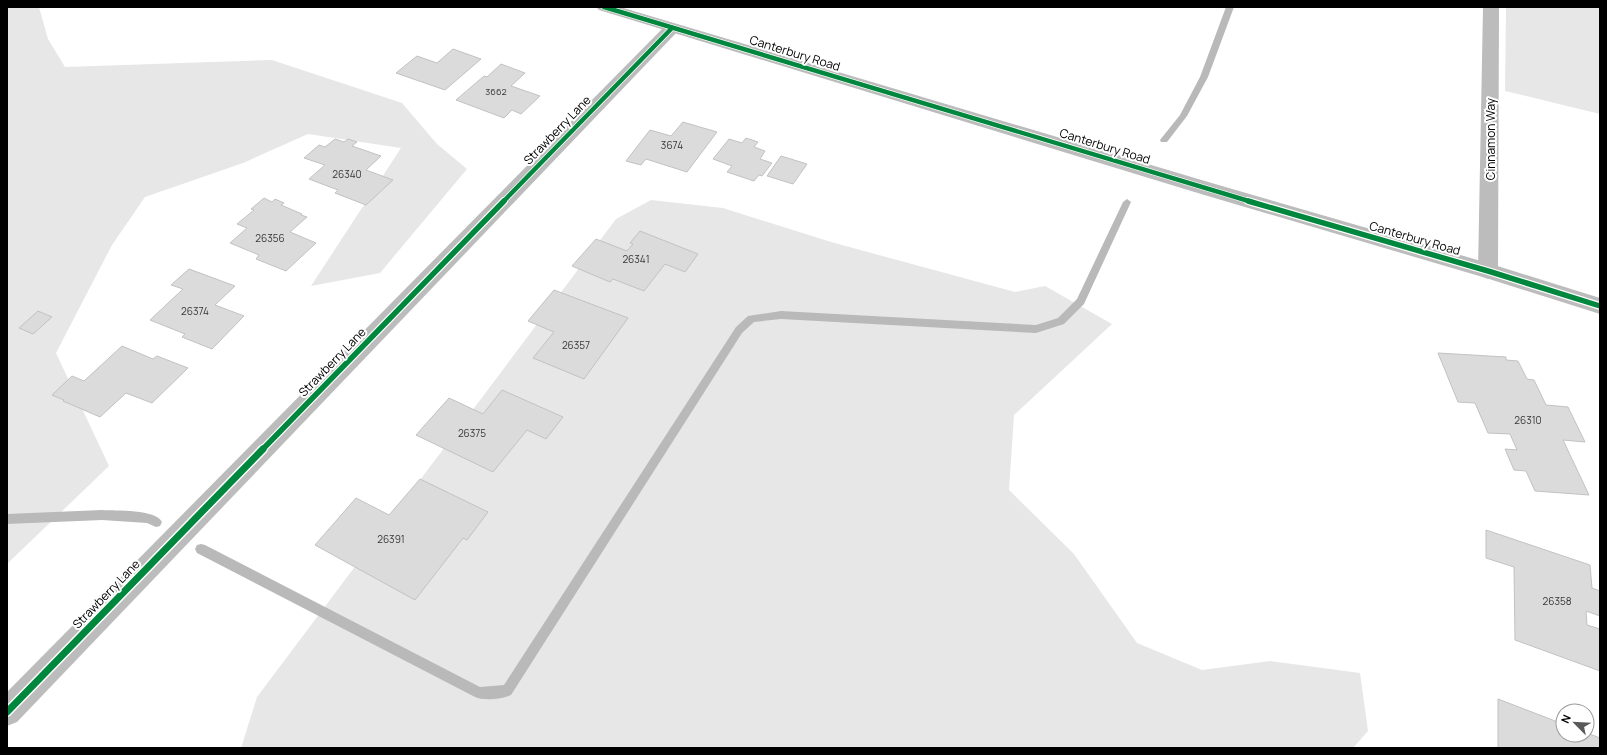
<svg xmlns="http://www.w3.org/2000/svg" width="1607" height="755" viewBox="0 0 1607 755" font-family="Manrope,sans-serif">
<style>
.green{fill:#e7e7e7}
.lines{fill:none;stroke-linecap:round;stroke-linejoin:round}
.stream{fill:#b9b9b9;fill-rule:evenodd}
.building{fill:#dbdbdb;stroke:#c2c2c2}
.minor{fill:#bcbcbc;fill-rule:evenodd}
.tertiary{fill:#bcbcbc;fill-rule:evenodd}
.cycleway-far2-casing{stroke:#fff;stroke-width:6}
.cycleway-far1-casing{stroke:#fff;stroke-width:8}
.cycleway-casing{stroke:#fff;stroke-width:10}
.cycleway-far2{stroke:#00873e;stroke-width:4.5}
.cycleway-far1{stroke:#00873e;stroke-width:5.5}
.cycleway{stroke:#00873e;stroke-width:7}
.labels{text-anchor:middle;dominant-baseline:central;stroke-width:4;stroke-linejoin:round;paint-order:stroke}
.far-number-label{font-size:9px;fill:#373737}
.number-label{font-size:10px;fill:#373737}
.street-label{font-size:12px;fill:#000;stroke:#fff}
</style>
<rect width="100%" height="100%" fill="#fff"/>
<g class="green">
<polygon points="7,7 39,7 48,39 65,67 272,60 402,103 437,144 467,169 380,273 311,286 401,148 308,134 243,163 145,197 112,245 56,353 109,466 7,564"/>
<polygon points="1506,7 1600,7 1600,114 1505,91"/>
<polygon points="651,200 723,208 831,242 1015,292 1045,286 1112,324 1014,415 1009,490 1074,554 1137,643 1202,670 1270,661 1360,673 1368,731 1353,748 241,748 257,697 616,219"/>
</g>
<g class="lines">
<g class="stream">
<polygon points="1226,7 1234,7 1208,77 1187,116 1167,142 1161,142 1160,140 1180,115 1200,77"/>
<path d="M1127,199l4,3 -47,102 -20,20 -28,9 -255,-14 -27,3 -12,11 -231,362c-9,4 -27,6 -36,2l-278,-144 -2,-4 2,-4 4,-1 4,1 275,142 24,-2 232,-358 12,-11 33,-5 255,14 22,-7 19,-19 46,-97z"/>
<path d="M102,510c14,1 54,-1 60,12l-2,4 -4,1 -9,-4 -45,-3 -95,4v-10z"/>
</g>
</g>
<g class="building">
<polygon points="453,49 481,59 445,90 396,73 417,56 437,63"/>
<polygon points="501,64 525,73 511,86 540,96 521,114 512,110 504,118 456,100 484,76 487,77"/>
<polygon points="683,122 717,132 687,172 646,159 641,165 626,161 650,130 671,136"/>
<polygon points="746,138 758,142 754,147 765,151 760,159 772,163 762,176 759,175 754,181 727,172 732,166 713,159 729,139 742,143"/>
<polygon points="335,139 344,142 348,139 357,142 352,146 381,156 366,170 393,180 366,205 335,193 338,190 309,179 325,165 304,158 319,145 325,147"/>
<polygon points="781,156 807,164 793,184 767,176"/>
<polygon points="264,198 272,202 275,199 284,203 281,205 302,214 301,215 307,217 290,232 316,243 286,271 256,259 259,255 230,243 247,228 237,224 254,210 251,209"/>
<polygon points="640,231 698,254 685,272 665,264 644,291 613,279 610,282 572,266 596,239 627,251 633,244 630,243"/>
<polygon points="189,269 235,286 215,305 244,316 212,349 182,337 185,334 150,320 183,289 171,285"/>
<polygon points="554,290 628,318 584,379 533,358 554,332 528,321"/>
<polygon points="38,311 52,317 33,334 19,328"/>
<polygon points="122,346 153,359 157,356 188,368 152,403 126,393 100,417 63,401 64,400 52,395 72,376 84,381"/>
<polygon points="1438,353 1506,357 1506,360 1518,361 1527,379 1534,380 1546,405 1568,407 1585,442 1563,440 1589,495 1535,491 1526,471 1514,470 1505,449 1517,450 1510,434 1488,433 1475,403 1458,402"/>
<polygon points="502,390 563,417 546,439 527,430 493,472 416,435 449,398 483,414"/>
<polygon points="420,479 488,512 467,540 463,538 415,600 315,545 356,498 389,515"/>
<polygon points="1486,530 1590,565 1592,588 1600,591 1600,616 1586,611 1587,625 1600,629 1600,671 1515,640 1514,567 1486,558"/>
<polygon points="1498,699 1563,724 1563,735 1587,735 1587,733 1600,738 1600,748 1498,748"/>
</g>
<g class="lines">
<g class="minor">
<polygon points="1483,7 1499,7 1498,271 1495,276 1488,279 1481,276 1478,271"/>
<polygon points="672,23 678,25 680,28 678,31 17,722 7,726 7,692 666,25"/>
</g>
<polygon class="tertiary" points="596,7 620,7 1215,184 1488,263 1600,298 1600,314 1486,278 1201,194 599,10"/>
<g class="cycleway-far2-casing">
<g id="cycleway-far2">
<polyline points="604,7 1252,202"/>
<polyline points="503,202 672,28"/>
</g>
</g>
<g class="cycleway-far1-casing">
<g id="cycleway-far1">
<polyline points="1248,201 1488,271 1600,306"/>
<polyline points="262,450 504,201"/>
</g>
</g>
<g class="cycleway-casing">
<polyline id="cycleway" points="7,712 263,449"/>
</g>
<use href="#cycleway-far2" class="cycleway-far2"/>
<use href="#cycleway-far1" class="cycleway-far1"/>
<use href="#cycleway" class="cycleway"/>
</g>
<g class="labels">
<g class="far-number-label">
<text x="496" y="91">3662</text>
</g>
<g class="number-label">
<text x="672" y="145">3674</text>
<text x="347" y="174">26340</text>
<text x="270" y="238">26356</text>
<text x="636" y="259">26341</text>
<text x="195" y="311">26374</text>
<text x="576" y="345">26357</text>
<text x="1528" y="420">26310</text>
<text x="472" y="433">26375</text>
<text x="391" y="539">26391</text>
<text x="1557" y="601">26358</text>
</g>
<g class="street-label">
<text transform="translate(795 53) rotate(17)">Canterbury Road</text>
<text transform="translate(557 130) rotate(-46)">Strawberry Lane</text>
<text transform="translate(1490 139) rotate(-90)">Cinnamon Way</text>
<text transform="translate(1105 146) rotate(17)">Canterbury Road</text>
<text transform="translate(1415 238) rotate(16)">Canterbury Road</text>
<text transform="translate(332 362) rotate(-46)">Strawberry Lane</text>
<text transform="translate(106 594) rotate(-46)">Strawberry Lane</text>
</g>
</g>
<rect width="1607" height="755" fill="none" stroke="#000000" stroke-width="16"/>
<g transform="translate(1575 723) rotate(294)"><circle r="19" fill="#ffffff" stroke="#999999"/>
<path d="M0-3L7 15L0 10L-7 15Z" fill="#595959"/>
<text y="-6" font-size="11" font-weight="bold" text-anchor="middle" fill="#000000">N</text>
</g>
</svg>
